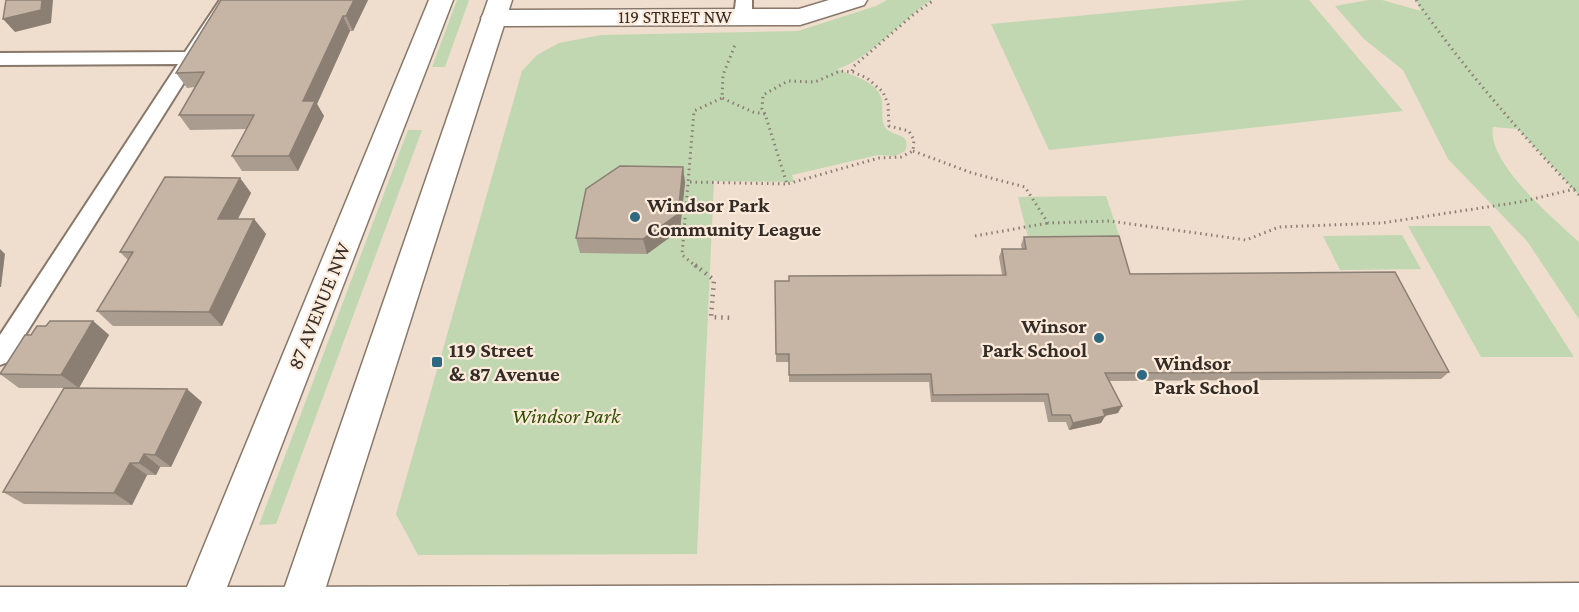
<svg xmlns="http://www.w3.org/2000/svg" width="1579" height="612" viewBox="0 0 1579 612" font-family="'Crimson Pro',serif">
<style>
.green{fill:#c0d7b1}
.lines{fill:none;stroke-linecap:round;stroke-linejoin:round}
.lane-casing{stroke:#88786a;stroke-width:4}
.street-casing{stroke:#88786a;stroke-width:3}
.secondary-casing{stroke:#88786a;stroke-width:3}
.path-far1{stroke:#8b7f74;stroke-width:3;stroke-dasharray:1.5 4;stroke-linecap:butt}
.path{stroke:#8b7f74;stroke-width:4.5;stroke-dasharray:1.5 5;stroke-linecap:butt}
.lane{fill:#fff;fill-rule:evenodd}
.street{fill:#fff;fill-rule:evenodd}
.secondary{fill:#fff;fill-rule:evenodd}
.wall{fill:#aa9c8e}
.shaded-wall{fill:#8b7f74}
.building{fill:#c6b5a5;stroke:#8b7f74;stroke-width:1.5}
.poi-dot{fill:#2e6981;stroke:#fceada;stroke-width:2}
.labels{text-anchor:middle;dominant-baseline:central;stroke-width:4.5;stroke-linejoin:round;paint-order:stroke}
.far-street-label{font-size:18px;fill:#342d27;stroke:#fceada}
.poi-label{font-size:21px;font-weight:bold;fill:#342d27;stroke:#fceada;text-anchor:start}
.street-label{font-size:21px;fill:#342d27;stroke:#fceada}
.park-label{font-size:21px;font-style:italic;fill:#2c5103;stroke:#fceada}
</style>
<rect width="100%" height="100%" fill="#efddcd"/>
<g class="green">
<polygon points="457,0 469,0 445,67 432,67"/>
<path d="M887,0h44c-29,20 -63,60 -94,69 15,7 42,12 45,32 1,7 -1,18 2,24 5,13 29,6 21,26l-10,5 -17,-1 -86,20 2,7 -80,-1 -17,373 -279,1 -22,-41 126,-443 15,-16 22,-12 42,-8 197,-4 78,-25z"/>
<polygon points="1246,0 1309,0 1403,111 1049,150 991,24"/>
<path d="M1369,0h13l39,11 -5,-11h163v195l-61,-66 -25,-2c-7,35 61,92 86,115v77l-52,-78 -79,-82 -45,-89 -39,-31 -29,-33z"/>
<polygon points="408,130 422,130 276,524 259,525"/>
<polygon points="1106,196 1120,238 1090,238 1030,245 1018,197"/>
<polygon points="1408,226 1490,226 1574,357 1481,357"/>
<polygon points="1402,235 1421,269 1340,270 1323,236"/>
</g>
<g class="lines">
<g class="lane-casing">
<g id="lane">
<polygon points="220,0 236,0 8,362 0,365 0,335 178,64 0,65 0,53 185,52"/>
<polygon points="736,0 752,0 752,17 749,21 737,21 734,17"/>
</g>
</g>
<g class="street-casing">
<g id="street">
<polygon points="429,0 453,0 227,587 1579,583 1579,612 0,612 0,587 187,587"/>
<polygon points="829,0 867,0 864,5 800,25 493,26 484,23 481,18 484,13 493,10 799,9"/>
</g>
</g>
<g class="secondary-casing">
<polygon id="secondary" points="488,0 512,0 318,612 276,612"/>
</g>
<g class="path-far1">
<path d="M1416,0c49,70 104,133 163,195"/>
<polyline points="852,71 854,66 914,14 934,0"/>
<polyline points="765,114 762,109 763,95 788,81 815,82 840,71 853,72 867,78 883,92 888,104 889,126 909,131 914,140 913,151 901,157 879,158 787,184"/>
<polyline points="913,151 972,173 1025,187 1048,223 1110,221 1246,240 1279,227 1382,223 1520,202 1579,188"/>
<polyline points="690,182 787,184 765,114 753,112 722,98"/>
<polyline points="975,236 1048,223"/>
<polyline points="697,267 682,255 694,111 722,98 723,75 735,45"/>
</g>
<polyline class="path" points="695,265 714,280 711,317 734,318"/>
<use href="#lane" class="lane"/>
<use href="#street" class="street"/>
<use href="#secondary" class="secondary"/>
</g>
<g class="wall">
<polygon points="368,0 353,31 350,31 317,104 324,116 298,171 242,171 232,156 247,129 190,130 179,115 195,87 187,88 176,73"/>
<polygon points="683,167 685,183 680,230 647,254 580,253 576,238"/>
<polygon points="240,178 251,193 238,219 254,219 266,234 222,326 113,326 97,311 128,260 120,252"/>
<polygon points="1024,237 1130,274 1449,372 1441,379 1109,381 1118,413 1105,416 1101,423 1069,430 1066,422 1048,422 1044,402 931,402 929,382 789,382 789,362 776,362 776,354 1002,275 999,257 1002,249 1022,249 1021,245"/>
<polygon points="93,321 109,335 79,388 202,402 171,467 160,467 156,475 147,475 132,505 24,504 3,492 64,388 19,388 0,374 31,335 46,326"/>
</g>
<g class="shaded-wall">
<polygon points="42,0 53,0 51,23 15,32 3,19"/>
<polygon points="354,0 368,0 353,31 346,16"/>
<polygon points="343,16 350,31 317,104 324,116 298,171 289,156 303,101"/>
<polygon points="683,167 685,183 680,230 647,254 643,239"/>
<polygon points="240,178 251,193 230,234 218,219"/>
<polygon points="254,219 266,234 222,326 209,312"/>
<polygon points="0,249 5,254 1,287 0,287"/>
<polygon points="93,321 109,335 79,388 61,375"/>
<polygon points="187,389 202,402 171,467 155,455"/>
<polygon points="1122,406 1118,413 1098,417 1103,410"/>
<polygon points="1105,416 1101,423 1069,430 1073,423"/>
<polygon points="144,454 160,467 156,475 139,463"/>
<polygon points="130,463 147,475 132,505 114,493"/>
</g>
<g class="building">
<polygon points="6,0 42,0 41,10 3,19"/>
<polygon points="221,0 354,0 346,16 343,16 303,101 315,101 289,156 232,156 254,115 179,115 204,72 176,73"/>
<polygon points="620,166 683,167 678,214 643,239 576,238 586,189"/>
<polygon points="165,177 240,178 218,219 254,219 209,312 97,311 133,252 120,252"/>
<polygon points="1119,236 1130,274 1395,272 1449,372 1105,373 1122,406 1103,410 1105,416 1073,423 1070,415 1052,415 1048,394 933,395 931,374 789,375 789,354 776,354 775,281 789,281 789,276 1006,275 1002,249 1026,249 1024,237"/>
<polygon points="50,321 93,321 61,375 0,374 25,335 31,335 37,326 46,326"/>
<polygon points="64,388 187,389 155,455 144,454 139,463 130,463 114,493 3,492"/>
</g>
<g class="poi-dot">
<circle cx="635" cy="217" r="6"/>
<circle cx="1099" cy="338" r="6"/>
<rect x="431" y="356" width="12" height="12" rx="3"/>
<circle cx="1142" cy="375" r="6"/>
</g>
<g class="labels">
<g class="far-street-label">
<text x="675" y="17">119 STREET NW</text>
</g>
<g class="poi-label">
<text x="647" y="205">Windsor Park<tspan x="647" dy="24">Community League</tspan></text>
<text x="1087" y="326" text-anchor="end">Winsor<tspan x="1087" dy="24">Park School</tspan></text>
<text x="449" y="350">119 Street<tspan x="449" dy="24">&amp; 87 Avenue</tspan></text>
<text x="1154" y="363">Windsor<tspan x="1154" dy="24">Park School</tspan></text>
</g>
<g class="street-label">
<text transform="translate(319 306) rotate(-68)">87 AVENUE NW</text>
</g>
<g class="park-label">
<text x="566" y="416">Windsor Park</text>
</g>
</g>
</svg>
